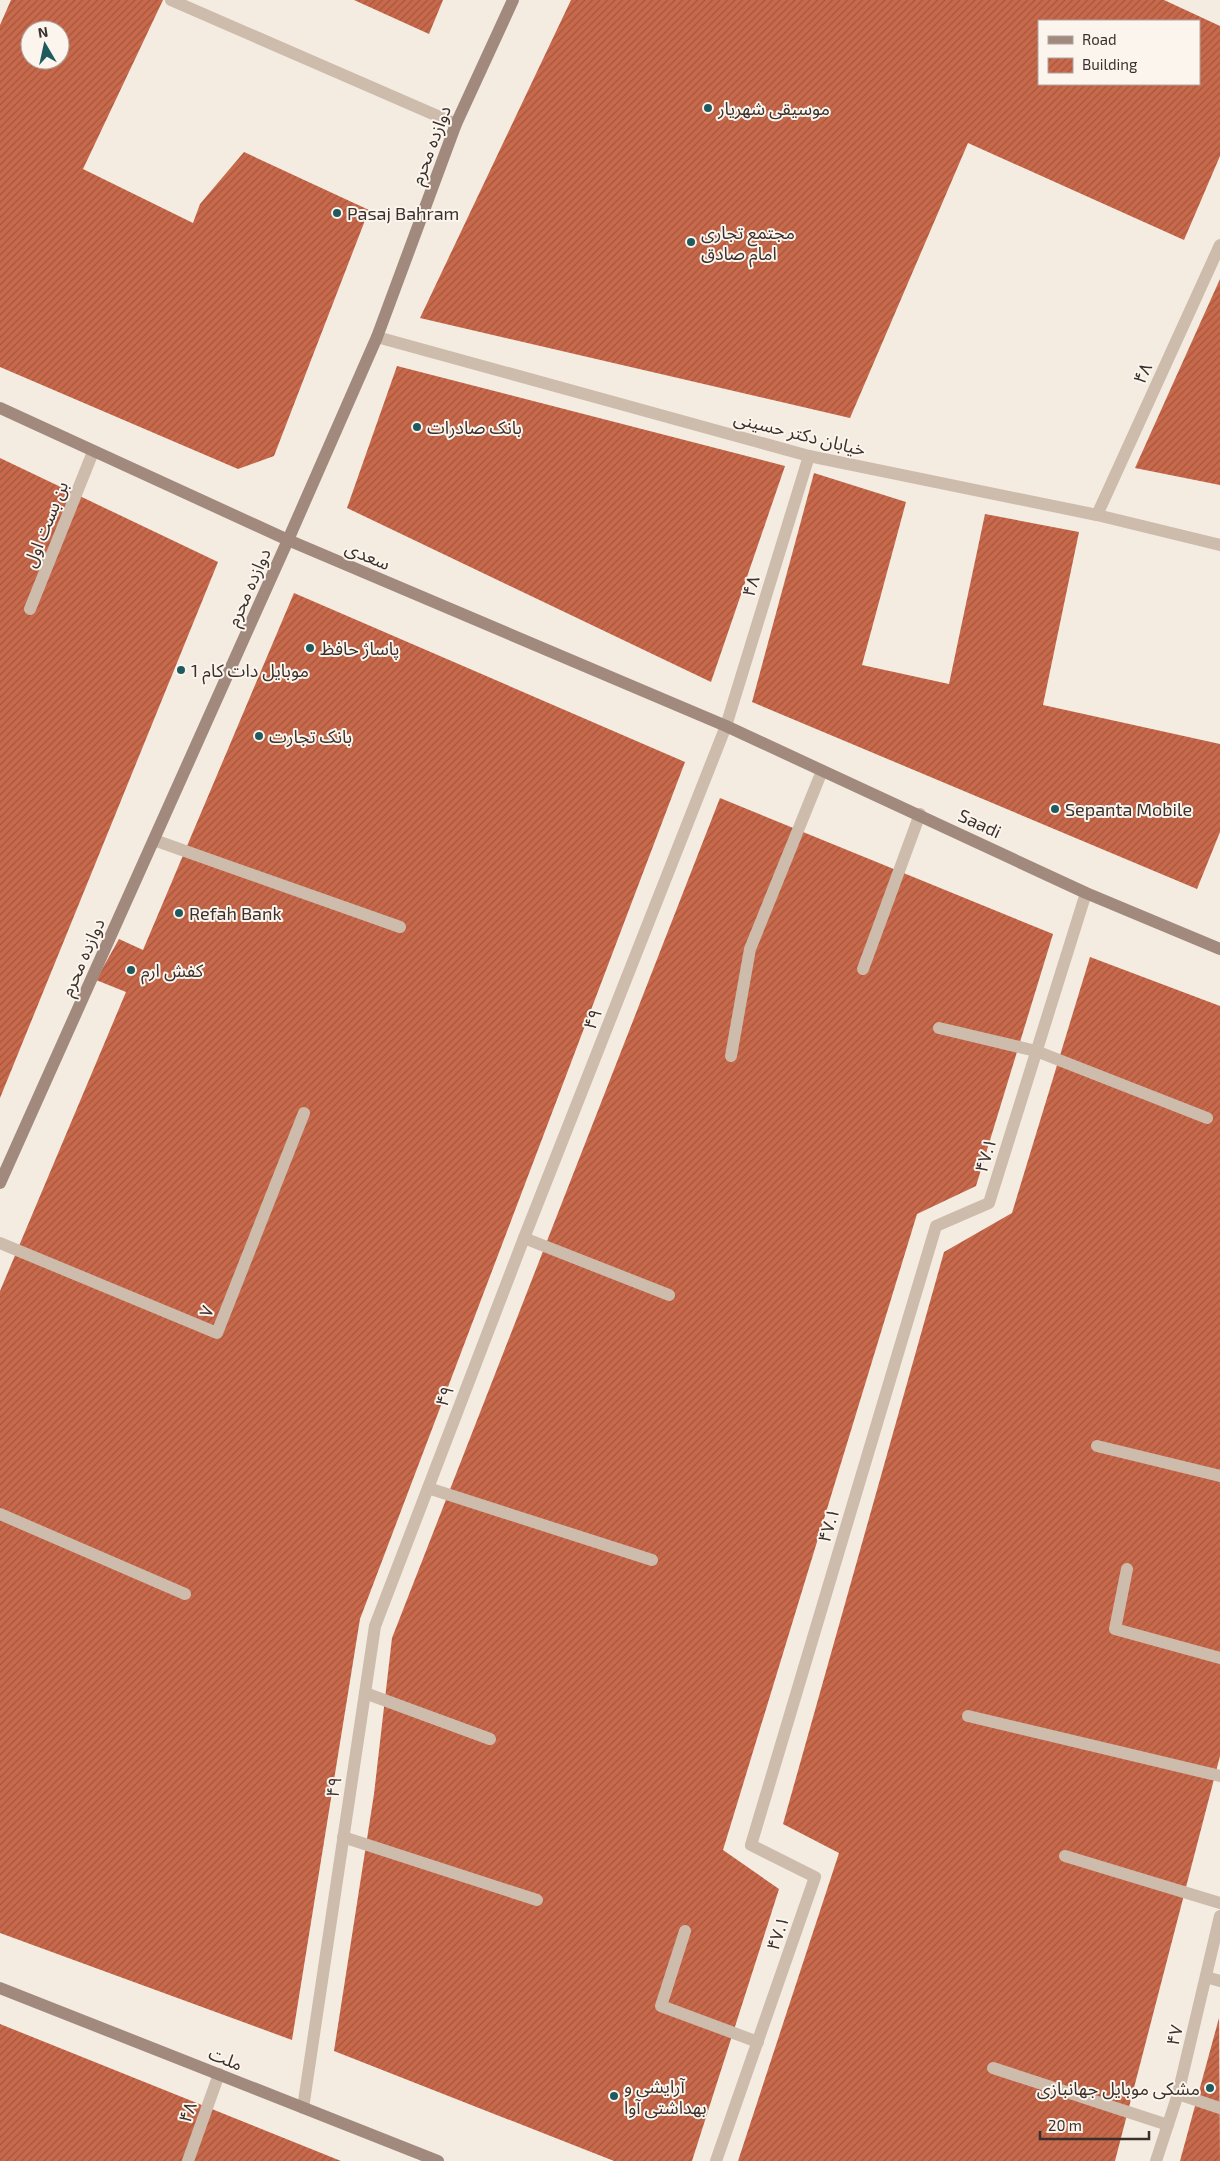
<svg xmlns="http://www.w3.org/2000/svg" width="1220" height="2161" viewBox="0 0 1220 2161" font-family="'Exo 2','Noto Sans Arabic',sans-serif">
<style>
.building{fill:url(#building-hatch);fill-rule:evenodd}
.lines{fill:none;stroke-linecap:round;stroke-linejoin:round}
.lane{stroke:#cdbbac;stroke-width:12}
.street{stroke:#cdbbac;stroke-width:12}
.secondary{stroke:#a18a7d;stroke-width:12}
.poi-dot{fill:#1f5a5e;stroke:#fbf5ee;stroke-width:2}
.labels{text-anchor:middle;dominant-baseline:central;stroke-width:4;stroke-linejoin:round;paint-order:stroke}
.poi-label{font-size:18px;fill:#3b302b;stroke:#fbf5ee;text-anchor:start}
.street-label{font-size:18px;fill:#3b302b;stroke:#fbf5ee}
</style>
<defs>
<pattern id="building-hatch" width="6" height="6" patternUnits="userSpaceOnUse" patternTransform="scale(1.25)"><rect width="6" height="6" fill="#c8694b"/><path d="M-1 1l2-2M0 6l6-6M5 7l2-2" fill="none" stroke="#a4573f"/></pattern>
</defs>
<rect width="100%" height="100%" fill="#f4ebe1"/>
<g class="building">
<path d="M11,0h152l-80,169 110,54 7,-19 44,-52 125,58 -95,246 -36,13 -238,-102v-342zM30,30h30v30h-30z"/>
<polygon points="354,0 443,0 429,34"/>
<path d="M571,0h593l56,26v130l-36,84 -216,-97 -118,275 -430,-100zM1039,21h160v63h-160z"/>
<polygon points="1220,279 1220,485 1135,468"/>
<polygon points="397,366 785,466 711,682 347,508"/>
<polygon points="0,458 218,562 0,1098"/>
<polygon points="814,473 906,502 862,665 949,684 985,514 1079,532 1043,705 1220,744 1220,832 1197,889 752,702"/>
<polygon points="294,593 685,762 360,1619 292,2040 0,1933 0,1291 126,992 96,980 119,939 143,950"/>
<polygon points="720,798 1053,934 976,1186 917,1214 723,1850 779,1889 692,2161 614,2161 334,2051 374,1794 392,1638"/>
<polygon points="1090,957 1220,1006 1220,1756 1115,2161 738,2161 839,1853 783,1824 944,1252 1012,1213"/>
<polygon points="1219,2018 1220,2161 1180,2161"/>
<polygon points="0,2024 341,2161 0,2161"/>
</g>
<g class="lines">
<g class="lane">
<polyline points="171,0 456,124"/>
<polyline points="30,609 93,452"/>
<polyline points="154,840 400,927"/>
<polyline points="863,969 920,814"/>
<polyline points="939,1028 1036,1051 1207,1118"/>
<polyline points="731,1056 750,949 822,771"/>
<polyline points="524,1238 669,1295"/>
<polyline points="0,1243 217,1333 304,1113"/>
<polyline points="1097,1446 1220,1476"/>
<polyline points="428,1488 652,1560"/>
<polyline points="0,1514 185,1594"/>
<polyline points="1127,1569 1115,1629 1220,1658"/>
<polyline points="365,1693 490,1739"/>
<polyline points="968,1716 1220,1776"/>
<polyline points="343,1837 537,1900"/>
<polyline points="1065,1856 1220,1903"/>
<polyline points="685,1931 661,2006 758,2042"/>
<polyline points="1206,1977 1220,1981"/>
<polyline points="993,2068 1168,2125"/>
<polyline points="1178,2094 1220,2108"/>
<polyline points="188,2161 219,2074"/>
</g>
<g class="street">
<polyline points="377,337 809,456 1097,515 1220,545"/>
<polyline points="1097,515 1220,245"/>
<polyline points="303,2108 375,1626 524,1238 726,726 809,456"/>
<polyline points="716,2161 815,1877 751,1845 936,1226 989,1203 1086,893"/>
<polyline points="1156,2161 1178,2094 1220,1916"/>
</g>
<g class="secondary">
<polyline points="0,408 288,540 726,726 1086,893 1220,949"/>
<polyline points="0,1183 288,540 377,337 456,124 513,0"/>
<polyline points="0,1988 438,2161"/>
</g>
</g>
<g class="poi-dot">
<circle cx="708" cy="108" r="5"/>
<circle cx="337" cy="213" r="5"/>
<circle cx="691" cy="242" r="5"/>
<circle cx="417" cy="427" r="5"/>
<circle cx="310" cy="648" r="5"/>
<circle cx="181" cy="670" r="5"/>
<circle cx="259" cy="736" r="5"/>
<circle cx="1055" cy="809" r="5"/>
<circle cx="179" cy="913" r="5"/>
<circle cx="131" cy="970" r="5"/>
<circle cx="1210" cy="2088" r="5"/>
<circle cx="614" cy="2096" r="5"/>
</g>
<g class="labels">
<g class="poi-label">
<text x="718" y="108">موسیقی شهریار</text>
<text x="347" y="213">Pasaj Bahram</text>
<text x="701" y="232">مجتمع تجاری<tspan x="701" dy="21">امام صادق</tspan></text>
<text x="427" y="427">بانک صادرات</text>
<text x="320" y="648">پاساژ حافظ</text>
<text x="191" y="670">موبایل دات کام 1</text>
<text x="269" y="736">بانک تجارت</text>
<text x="1065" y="809">Sepanta Mobile</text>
<text x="189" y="913">Refah Bank</text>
<text x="141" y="970">کفش ارم</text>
<text x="624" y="2086">آرایشی و<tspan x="624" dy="21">بهداشتی آوا</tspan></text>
<text x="1200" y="2088" text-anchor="end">مشکی موبایل جهانبازی</text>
</g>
<g class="street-label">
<text transform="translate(430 145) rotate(-69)">دوازده محرم</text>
<text transform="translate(1142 373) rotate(-65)">۴۸</text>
<text transform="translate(800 433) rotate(14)">خیابان دکتر حسینی</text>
<text transform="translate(45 524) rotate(-68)">بن بست اول</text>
<text transform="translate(368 555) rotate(23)">سعدی</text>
<text transform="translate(750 586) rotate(-73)">۴۸</text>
<text transform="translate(248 587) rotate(-66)">دوازده محرم</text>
<text transform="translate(980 823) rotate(25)">Saadi</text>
<text transform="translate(82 957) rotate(-66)">دوازده محرم</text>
<text transform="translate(592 1019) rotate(-69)">۴۹</text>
<text transform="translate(985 1155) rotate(-73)">۴۷.۱</text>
<text transform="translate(206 1311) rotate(-68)">۷</text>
<text transform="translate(444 1396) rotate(-69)">۴۹</text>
<text transform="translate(828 1525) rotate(-73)">۴۷.۱</text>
<text transform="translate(333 1787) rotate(-81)">۴۹</text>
<text transform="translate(777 1933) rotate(-71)">۴۷.۱</text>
<text transform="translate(1174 2035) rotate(-76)">۴۷</text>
<text transform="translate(226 2058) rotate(22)">ملت</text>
<text transform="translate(187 2112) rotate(-70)">۴۸</text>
</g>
</g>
<rect x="1038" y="20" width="162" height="65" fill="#fbf5ee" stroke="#aea6a0"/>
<rect x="1048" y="36" width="25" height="8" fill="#a18a7d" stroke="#aea6a0"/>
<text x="1082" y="45" font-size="15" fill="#3b302b">Road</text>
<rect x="1048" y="58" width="25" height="15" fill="url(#building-hatch)" stroke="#aea6a0"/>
<text x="1082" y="70" font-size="15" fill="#3b302b">Building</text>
<g transform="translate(45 45) rotate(351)"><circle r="24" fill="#fbf5ee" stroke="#aea6a0"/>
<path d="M0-4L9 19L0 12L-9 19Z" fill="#1f5a5e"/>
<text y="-8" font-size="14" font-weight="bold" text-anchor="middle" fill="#3b302b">N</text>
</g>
<path d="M1040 2131v8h109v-8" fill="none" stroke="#3b302b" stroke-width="2.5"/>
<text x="1048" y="2131" font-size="15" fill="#3b302b" stroke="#fbf5ee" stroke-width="4" paint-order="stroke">20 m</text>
</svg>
